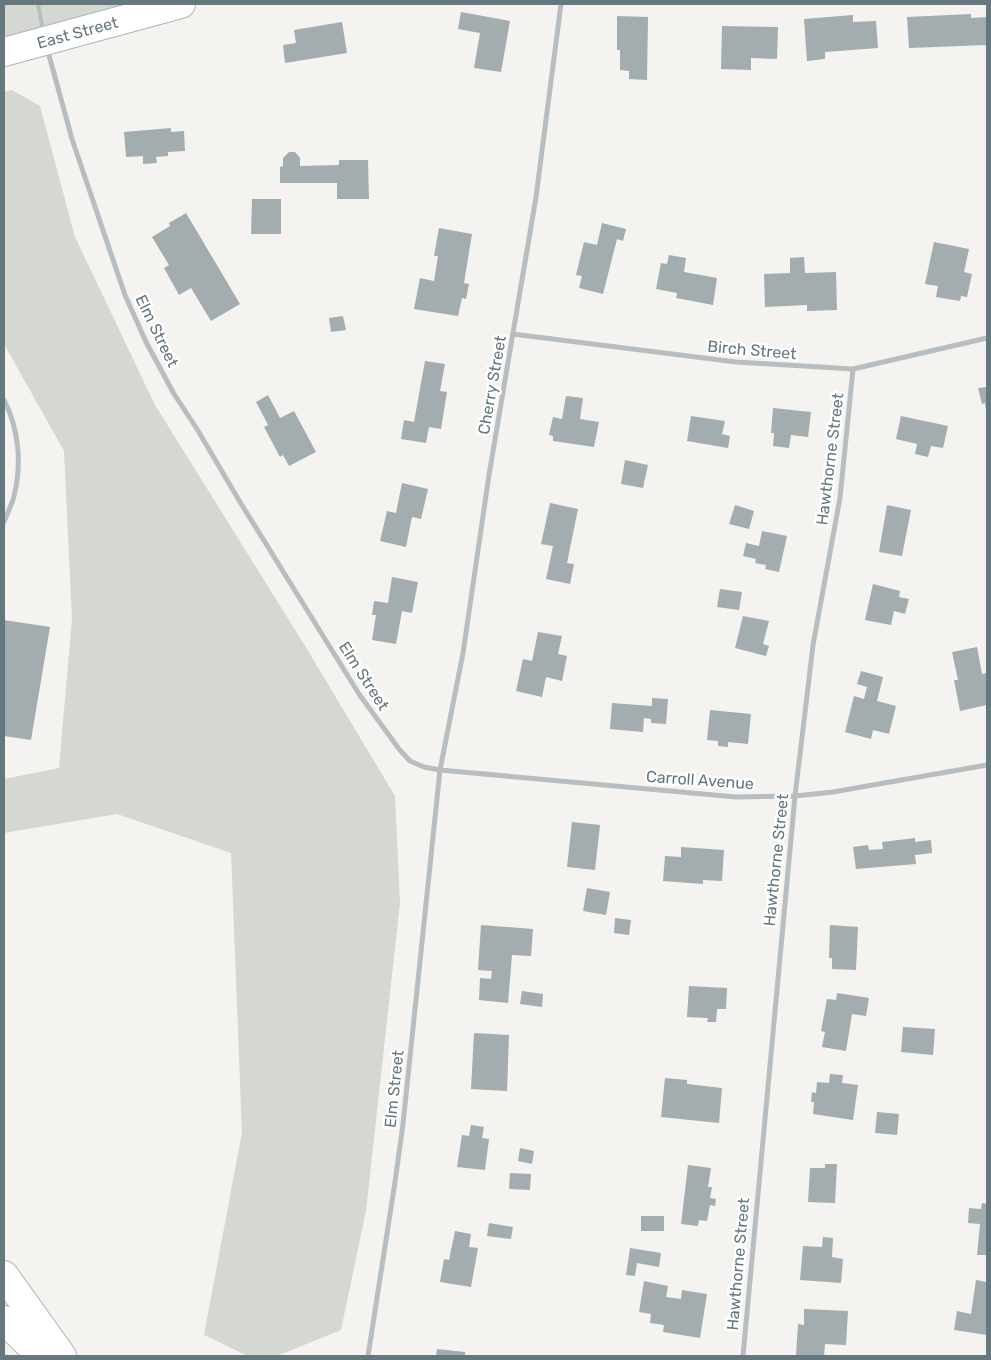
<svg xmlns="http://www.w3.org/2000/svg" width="991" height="1360" viewBox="0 0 991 1360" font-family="Rubik,sans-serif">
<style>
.green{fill:#d4d8d0}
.building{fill:#a3acaf}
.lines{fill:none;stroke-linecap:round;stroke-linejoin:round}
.secondary-casing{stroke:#adb4b7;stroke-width:30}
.highway-casing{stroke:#aeb3b5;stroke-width:30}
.lane{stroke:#b8bec0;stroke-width:4}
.street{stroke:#b8bec0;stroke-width:5}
.secondary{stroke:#fff;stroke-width:28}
.highway{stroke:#fff;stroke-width:28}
.labels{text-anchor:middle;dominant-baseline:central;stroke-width:5;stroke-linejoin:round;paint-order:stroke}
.street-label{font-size:16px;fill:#65777f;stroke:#fff}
</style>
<rect width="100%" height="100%" fill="#f4f3f0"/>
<g class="green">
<polygon points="4,4 141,4 4,41"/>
<polygon points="12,90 40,106 75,237 155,405 307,649 395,796 400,903 366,1211 341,1330 277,1356 248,1356 204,1335 242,1132 231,853 117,814 4,833 4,779 59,768 72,619 64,451 4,344 4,92"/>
</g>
<g class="building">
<polygon points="461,12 510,21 501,72 474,68 480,33 458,29"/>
<polygon points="971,14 971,18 987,17 987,45 909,48 907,17"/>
<polygon points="853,15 853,22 876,21 878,48 825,52 825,59 807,61 804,19"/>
<polygon points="617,16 648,17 647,80 629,79 629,71 620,70 620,50 617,50"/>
<polygon points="342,22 347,53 285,63 283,45 296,43 294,30"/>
<polygon points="722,26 778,27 777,59 751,58 751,70 721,69"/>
<polygon points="171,128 171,132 184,131 185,151 168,152 168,156 156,157 157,163 143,164 143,156 126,157 124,132"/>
<polygon points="289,152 295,152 300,158 300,166 339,165 339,160 368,160 369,199 337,199 337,183 280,183 280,167 283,166 283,158"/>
<polygon points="252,199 281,199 281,234 251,234"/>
<polygon points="186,213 240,304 211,321 191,288 179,295 164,268 169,265 152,237 170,226 169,223"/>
<polygon points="602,223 626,229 623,241 617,239 603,294 579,288 582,276 576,275 584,242 597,245"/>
<polygon points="439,228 472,234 464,283 469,284 466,299 462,298 458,316 414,309 420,278 434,281 438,256 434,256"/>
<polygon points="934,242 969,249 964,272 972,274 967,297 961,296 960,301 936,297 938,286 925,284"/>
<polygon points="669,255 686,258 684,272 717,278 713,305 676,298 677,293 656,289 661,263 667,264"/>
<polygon points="804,257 805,273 836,272 837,310 807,311 807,305 765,307 764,274 790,273 790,258"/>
<polygon points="343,316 346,330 331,332 329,318"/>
<polygon points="425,361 445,364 440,391 447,392 441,429 429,427 426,443 401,439 404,420 414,422"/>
<polygon points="987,387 987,410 986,410 985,403 982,404 978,388"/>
<polygon points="268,395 280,418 294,411 316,452 289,466 283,455 280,457 264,427 268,425 256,402"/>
<polygon points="566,396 583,398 580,419 599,422 594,447 553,441 553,436 549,435 553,417 562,419"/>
<polygon points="773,408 811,412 808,437 791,435 789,448 773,446 774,433 771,433"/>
<polygon points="691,416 725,421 722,434 730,436 728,448 687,441"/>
<polygon points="901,416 948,426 943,448 931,446 928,457 915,454 917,444 896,439"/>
<polygon points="625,460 648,465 643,488 621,484"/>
<polygon points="402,483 428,489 421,519 412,517 406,547 380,541 387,511 396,513"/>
<polygon points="550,503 578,509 567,563 574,564 570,584 546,579 553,546 541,544"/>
<polygon points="735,505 754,511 749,529 729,524"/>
<polygon points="887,505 911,510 902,556 879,552"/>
<polygon points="762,531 787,536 779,572 765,569 766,565 755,563 756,559 743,556 746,543 759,546"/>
<polygon points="392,577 418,582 412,613 402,611 396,644 372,640 376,615 372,615 374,601 388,603"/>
<polygon points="873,584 900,591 899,597 909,599 905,614 894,611 891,625 865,620"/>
<polygon points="720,589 742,592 739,610 717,607"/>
<polygon points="743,616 769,621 763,644 769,646 766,656 735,648"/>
<polygon points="4,620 50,627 31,740 4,736"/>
<polygon points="538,632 562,636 558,654 567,656 562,681 546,677 542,697 516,691 523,659 532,661"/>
<polygon points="977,647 982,674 987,673 987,705 960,711 954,680 958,680 952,652"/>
<polygon points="861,671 883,677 877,701 896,706 889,734 873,730 871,739 845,732 854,696 864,699 867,687 857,684"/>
<polygon points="652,698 668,699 666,724 651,723 651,719 644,718 643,732 610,729 612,703 652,706"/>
<polygon points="710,710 751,714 748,744 728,742 728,747 718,746 718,741 707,740"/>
<polygon points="572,822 600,825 595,870 567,867"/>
<polygon points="915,838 915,842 931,840 932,853 915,855 916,864 856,869 853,847 868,845 869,850 883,849 882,842"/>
<polygon points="681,847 724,850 722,881 703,880 703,884 663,881 665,856 681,857"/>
<polygon points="587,888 610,892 606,915 583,911"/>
<polygon points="615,918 631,920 629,935 614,933"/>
<polygon points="481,925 533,929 531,956 512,955 508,1003 479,1000 480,978 491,979 492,971 478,970"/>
<polygon points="830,925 858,927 856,970 832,969 832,958 829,958"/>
<polygon points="689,986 727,988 726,1009 717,1009 716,1022 707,1022 708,1018 687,1017"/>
<polygon points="522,991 543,994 542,1007 520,1004"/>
<polygon points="837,993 869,998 866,1016 852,1014 846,1051 822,1047 825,1032 821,1031 827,999 836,1000"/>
<polygon points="903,1027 935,1029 933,1055 901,1052"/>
<polygon points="474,1033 509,1035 507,1091 471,1089"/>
<polygon points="830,1074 843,1075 842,1083 858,1085 853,1120 813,1114 814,1102 811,1102 812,1092 816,1093 817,1082 829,1083"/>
<polygon points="665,1078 687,1080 687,1084 722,1088 719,1123 661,1117"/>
<polygon points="877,1112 899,1114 897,1135 875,1133"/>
<polygon points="471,1125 484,1127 482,1138 489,1139 485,1170 457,1167 462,1135 469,1136"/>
<polygon points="520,1148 534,1151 532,1164 518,1161"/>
<polygon points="825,1164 837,1164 835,1203 808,1202 810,1168 825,1168"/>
<polygon points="688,1165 711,1168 708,1187 712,1187 710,1198 716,1199 715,1206 710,1205 707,1221 699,1220 698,1226 681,1224"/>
<polygon points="510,1173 531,1174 530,1190 509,1189"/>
<polygon points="982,1203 987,1204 987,1255 977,1255 980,1224 968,1223 969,1208 981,1209"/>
<rect x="641" y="1216" width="23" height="15"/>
<polygon points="489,1223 513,1227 511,1239 487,1236"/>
<polygon points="455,1231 471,1234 469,1247 478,1248 471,1287 440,1282 444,1259 449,1260"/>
<polygon points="823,1237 833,1238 832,1257 843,1259 841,1283 800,1280 803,1246 822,1247"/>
<polygon points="630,1248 661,1253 659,1267 637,1263 635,1276 626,1275"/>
<polygon points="976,1280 987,1282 987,1335 954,1330 957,1311 971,1314"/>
<polygon points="644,1281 668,1286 666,1297 681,1299 682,1290 707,1294 700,1338 663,1332 664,1325 650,1323 651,1314 639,1312"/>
<polygon points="804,1309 848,1311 846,1345 825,1344 824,1356 796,1356 798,1324 804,1325"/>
<polygon points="437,1349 465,1352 465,1356 436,1356"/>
</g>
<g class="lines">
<g class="secondary-casing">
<g id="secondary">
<path id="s1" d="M4,52l177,-48"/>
</g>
</g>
<g class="highway-casing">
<g id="highway">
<polyline points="4,1275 62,1356"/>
<polyline points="4,1320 41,1356"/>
</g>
</g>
<polyline class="lane" points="38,4 43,31"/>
<g class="street">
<polyline points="47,48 72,139 125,295 146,342 174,394 197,429 240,502 359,694 399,749 410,761 424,767 440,770 736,797 795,796 833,792 987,765"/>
<polyline points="513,334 736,362 853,369 987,338"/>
<path d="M4,400c15,29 18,64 10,96 -2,9 -7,17 -10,26"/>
<polyline points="368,1356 395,1182 403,1124 440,770 463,653 489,475 536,197 561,4"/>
<polyline points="743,1356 795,796 813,645 840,498 853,369"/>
</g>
<use href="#secondary" class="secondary"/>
<use href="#highway" class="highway"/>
</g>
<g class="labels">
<g class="street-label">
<text stroke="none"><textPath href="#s1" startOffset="76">East Street</textPath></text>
<text transform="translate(157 331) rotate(64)">Elm Street</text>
<text transform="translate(752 350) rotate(5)">Birch Street</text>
<text transform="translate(492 385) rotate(-80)">Cherry Street</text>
<text transform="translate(830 459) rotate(-83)">Hawthorne Street</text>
<text transform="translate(364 676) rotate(57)">Elm Street</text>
<text transform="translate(700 780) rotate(4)">Carroll Avenue</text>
<text transform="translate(776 860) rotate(-84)">Hawthorne Street</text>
<text transform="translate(394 1089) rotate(-84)">Elm Street</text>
<text transform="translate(738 1264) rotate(-85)">Hawthorne Street</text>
</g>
</g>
<rect width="991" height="1360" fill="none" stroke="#65777f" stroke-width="10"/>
</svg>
